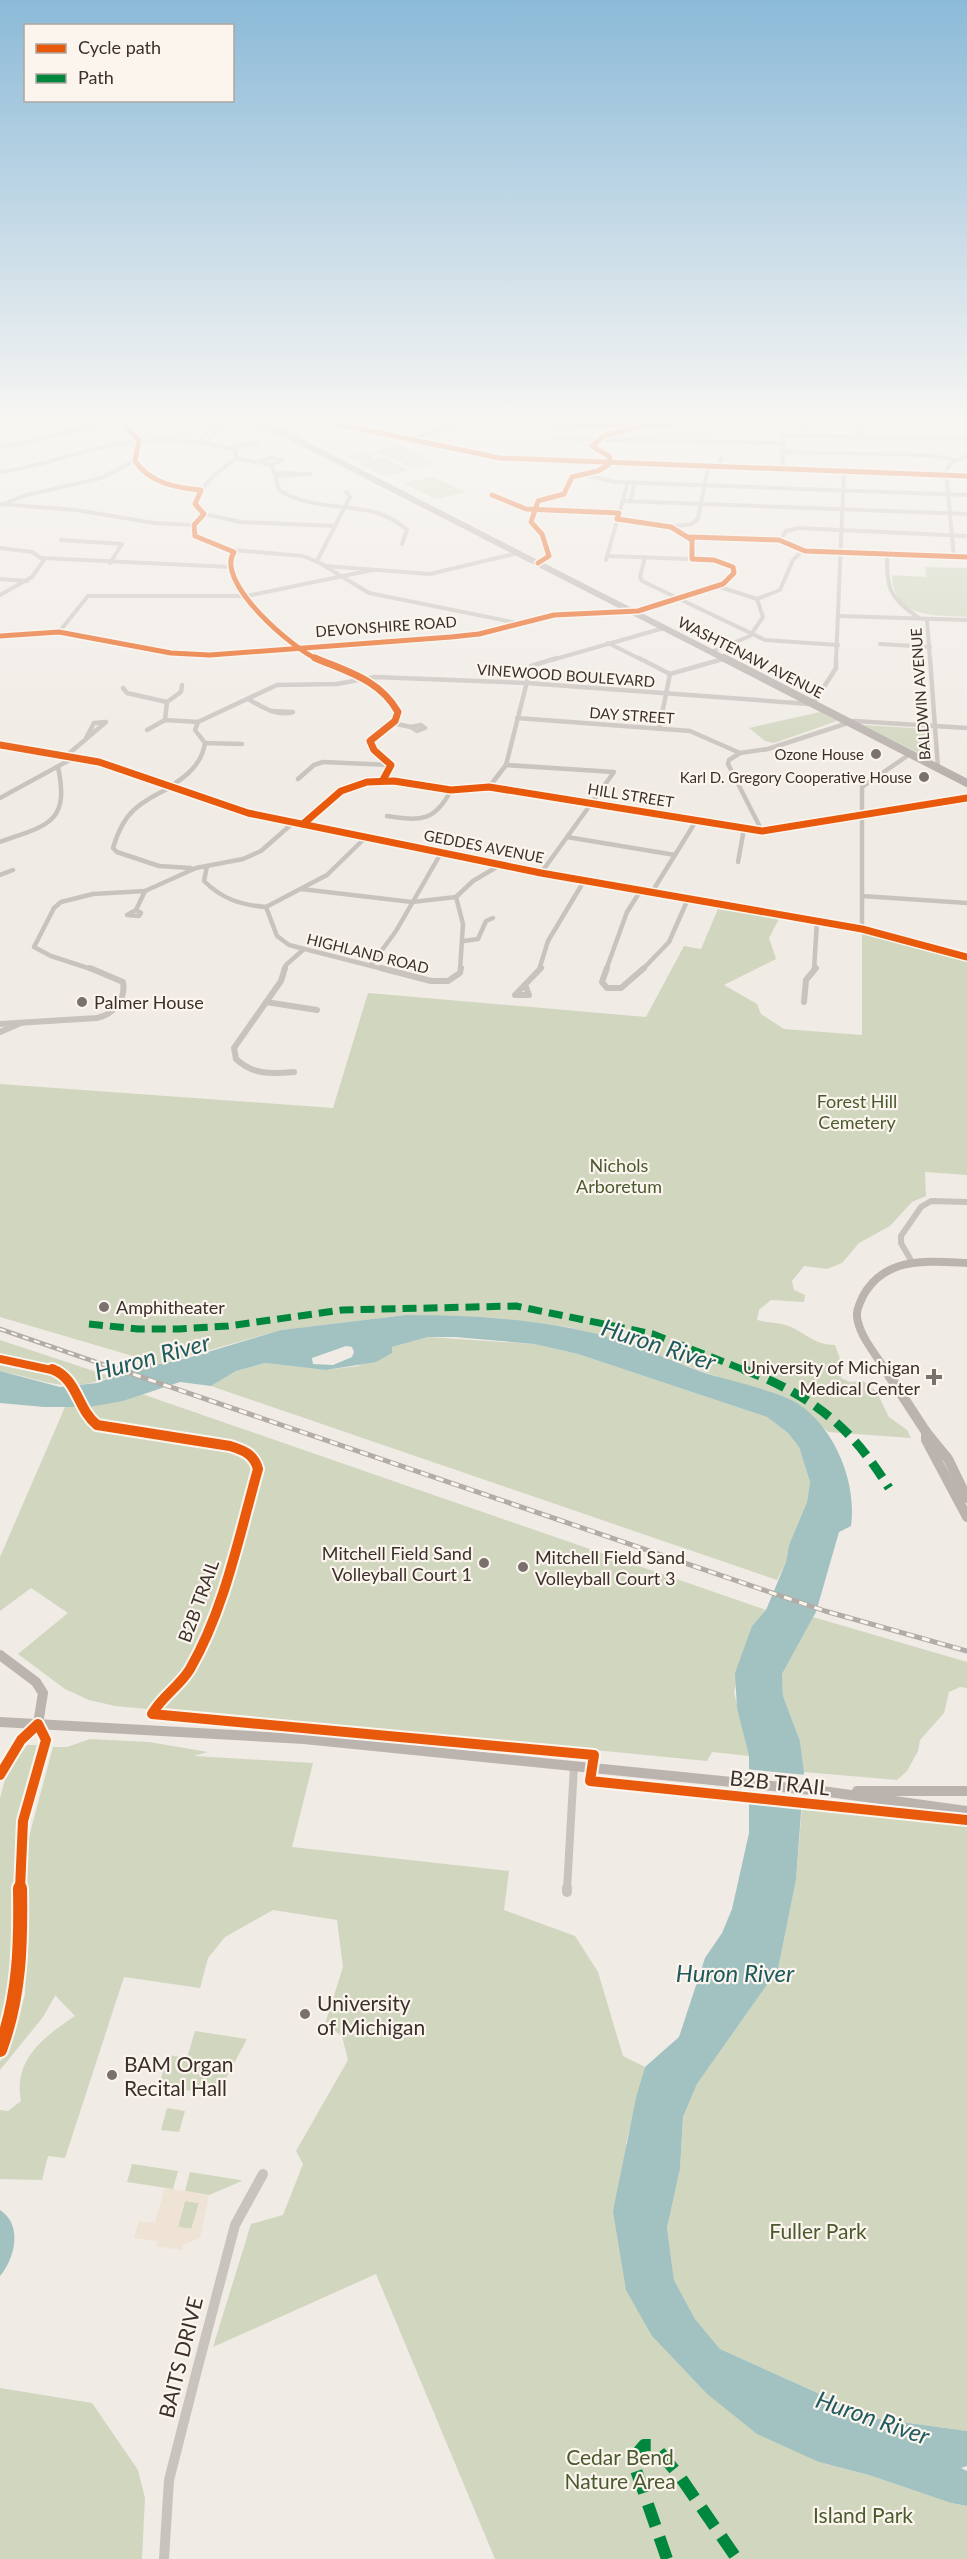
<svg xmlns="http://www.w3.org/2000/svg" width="967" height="2559" viewBox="0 0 967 2559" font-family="Lato,sans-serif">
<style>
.green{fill:#d1d6bf}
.plaza{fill:#eee3d5;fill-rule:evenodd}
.water{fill:#a1c2c1;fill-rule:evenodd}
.pier{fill:#f0ebe5}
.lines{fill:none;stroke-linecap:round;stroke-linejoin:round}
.street-far4{stroke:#c9c3be;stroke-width:4}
.street-far3{stroke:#c9c3be;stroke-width:4.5}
.street-far2{stroke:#c9c3be;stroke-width:6}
.street-far1{stroke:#c9c3be;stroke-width:8}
.street{stroke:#c9c3be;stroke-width:10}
.secondary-far4{stroke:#bab3ae;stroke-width:5}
.secondary-far3{stroke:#bab3ae;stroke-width:7}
.secondary-far2{stroke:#bab3ae;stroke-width:8}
.secondary-far1{stroke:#bab3ae;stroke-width:10}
.secondary{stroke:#bab3ae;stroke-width:14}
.primary-far1{stroke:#b8b1ad;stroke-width:6}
.primary{stroke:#b8b1ad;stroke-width:8}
.rail-far1-casing{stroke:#b1aca8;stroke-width:4.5}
.rail-casing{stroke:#b1aca8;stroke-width:5}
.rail-far1{stroke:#fbf5ee;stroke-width:2;stroke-dasharray:6;stroke-linecap:butt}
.rail{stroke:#fbf5ee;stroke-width:3;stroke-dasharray:8;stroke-linecap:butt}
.quiet-far2{stroke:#00873e;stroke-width:7;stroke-dasharray:14 7;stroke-linecap:butt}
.quiet-far1{stroke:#00873e;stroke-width:9;stroke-dasharray:18 9;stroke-linecap:butt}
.quiet{stroke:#00873e;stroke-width:12;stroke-dasharray:23 12;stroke-linecap:butt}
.cycleway-far4-casing{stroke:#fbf5ee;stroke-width:8}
.cycleway-far3-casing{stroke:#fbf5ee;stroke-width:10}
.cycleway-far2-casing{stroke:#fbf5ee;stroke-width:12}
.cycleway-far1-casing{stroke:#fbf5ee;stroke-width:14}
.cycleway-casing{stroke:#fbf5ee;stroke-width:18}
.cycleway-far4{stroke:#e8590c;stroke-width:5}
.cycleway-far3{stroke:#e8590c;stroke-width:7}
.cycleway-far2{stroke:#e8590c;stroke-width:8}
.cycleway-far1{stroke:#e8590c;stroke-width:10}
.cycleway{stroke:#e8590c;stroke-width:14}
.poi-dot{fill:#7a716c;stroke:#fbf5ee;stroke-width:2}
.labels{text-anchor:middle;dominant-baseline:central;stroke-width:4.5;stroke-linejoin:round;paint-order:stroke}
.far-street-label{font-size:15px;fill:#3b302b;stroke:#fbf5ee}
.far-poi-label{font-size:15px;fill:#3b302b;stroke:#fbf5ee;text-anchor:end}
.poi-label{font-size:18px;fill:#3b302b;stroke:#fbf5ee;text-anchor:start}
.park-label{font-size:18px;fill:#4a5a2e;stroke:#fbf5ee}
.street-label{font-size:18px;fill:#3b302b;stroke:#fbf5ee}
.near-street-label{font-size:21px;fill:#3b302b;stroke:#fbf5ee}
.near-poi-label{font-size:21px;fill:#3b302b;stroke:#fbf5ee;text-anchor:start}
.near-park-label{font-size:21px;fill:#4a5a2e;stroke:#fbf5ee}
.near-water-label{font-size:24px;font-style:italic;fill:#1f5a5e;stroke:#fbf5ee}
</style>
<rect width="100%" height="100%" fill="#f0ebe5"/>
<g class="green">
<polygon points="397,445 424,456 422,457 435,463 414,469 404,464 405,461 400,462 373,451"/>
<polygon points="366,452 373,455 371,460 382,457 409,470 384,476 357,463 363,461 346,457"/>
<polygon points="433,477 466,492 436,499 404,483"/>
<path d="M925,567l42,1v49c-32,-2 -74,2 -75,-42l34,2z"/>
<polygon points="820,712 837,721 774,743 765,741 749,728"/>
<polygon points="863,725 929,729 931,759"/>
<path d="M718,909l61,10 -10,19 7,21 -52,26 33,19 4,10 23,15 78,6v-101l105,28v213l-42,-3 1,24 -14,6 -22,24 -31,17 -17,20 -15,6 -23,-3 -12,15 2,9 11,5 -1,7 -33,-2 -12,10 -2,10c10,3 24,2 34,7 15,7 25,18 44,18l8,22 -2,11 9,4 13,-1 13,10 13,26 18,13 4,8 -83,-6 -32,-29 -124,-42 -61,-23 -43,-11 -73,-9 -89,-3 -125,15 -121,34 -160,-47v-233l333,24 35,-115 278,24 38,-71 17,3z"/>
<polygon points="428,1337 534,1344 578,1354 767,1417 788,1433 799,1447 810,1482 807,1502 789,1545 786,1562 777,1580 211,1386 236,1371 265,1363 326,1370 358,1366 392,1347"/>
<path d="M0,1340l112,37c-47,17 -67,3 -112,-6z"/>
<polygon points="142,1394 766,1610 752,1626 734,1692 749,1756 712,1752 707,1761 321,1723 319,1725 115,1706 89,1700 65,1689 18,1654 68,1613 31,1588 0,1611 0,1557 65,1407 123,1401"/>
<polygon points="813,1617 967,1662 967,1688 960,1687 949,1692 944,1713 920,1740 918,1751 907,1771 897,1780 804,1772 800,1741 783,1696 782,1674"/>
<path d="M90,1739l59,3 59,10 -14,4 119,7 -21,84 217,24 -5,39 71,26 23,36 25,84 22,11 -19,76 26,193 54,57 113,69 50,13 82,28 16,3v53h-472l-119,-285 -163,73 38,-123 32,-9 20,-51 -7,-13 52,-91 -6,-24 -17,-12 18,-57 -6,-47 -64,-10 -48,27 -17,21 -8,30 -76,-11 -59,181 -17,-2 -6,24 -42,-1v-69l8,1 13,-10c-8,-42 23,-64 54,-85l-21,-22 1,2 -12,21 -43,53v-8l15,-29 10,-39 2,-150 26,-97h14z"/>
<polygon points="27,1745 37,1745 16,1820 15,1980 0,2039 0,1798 6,1776"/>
<polygon points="802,1807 967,1823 967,2431 873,2418 720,2349 695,2319 674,2280 667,2228 680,2169 683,2117 697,2084 778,1969 796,1880"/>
<path d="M195,2031l52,8 -24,45c-15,14 -46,4 -64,1l9,-30 19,3z"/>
<polygon points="167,2108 185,2111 179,2132 161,2130"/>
<polygon points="132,2164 178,2171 173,2189 127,2182"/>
<polygon points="190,2172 240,2180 242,2181 209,2195 185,2191"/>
<polygon points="185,2201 199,2203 192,2229 178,2227"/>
<polygon points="0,2388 92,2403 138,2470 145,2498 142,2559 0,2559"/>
</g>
<path class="plaza" d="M165,2188l44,7 -9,43 -17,7 -1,5 -26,-4 1,-5 -23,-3 5,-17 16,2zM185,2201l14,2 -8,26 -13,-2z"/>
<g class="water">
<path d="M406,1315c68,0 137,4 203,22 31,9 62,24 93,35 25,8 75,19 95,31 38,25 60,79 54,123l-12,6 -23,80 -34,62 1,22 17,45 4,31 -8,108 -18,89 -81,115 -14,33 -3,52 -13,59 7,52 21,39 25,30 153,69 94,13v35l-6,2 6,3v35l-16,-3 -82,-28 -50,-13 -62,-28 -51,-41 -54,-57 -26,-46 -13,-79 23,-113 9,-31 34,-30 26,-79 17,-25 10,-24 17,-76v-77l-12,-48 -2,-35 17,-47 14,-16 20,-48 3,-17 18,-43 3,-20 -11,-35 -11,-14 -21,-16 -189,-63 -44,-10 -79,-7h-27l-36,10v6l-16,9 -50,8 -61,-7 -29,8 -25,15 -31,-4 -57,19 -34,6h-45l-44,-4v-32l60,16 37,-4 52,-20 11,1 31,-7 90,-27zM346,1346l6,1 2,5 -2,5 -19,8 -20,-1 -1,-6z"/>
<path d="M0,2210c23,15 15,48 0,66z"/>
</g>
<polygon class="pier" points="745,1769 806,1775 805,1804 745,1798"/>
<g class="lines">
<g class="street-far4">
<polyline points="81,420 102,421"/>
<path d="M124,420l-1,3 16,18 -4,20c15,22 41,27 66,29"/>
<polyline points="510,420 530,423 630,425"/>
<polyline points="858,420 863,437"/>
<polyline points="902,420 905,425"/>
<polyline points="554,439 783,443"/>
<polyline points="410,440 470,420"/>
<polyline points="199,442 218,420"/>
<polyline points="206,443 224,420"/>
<polyline points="0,447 39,440 114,420"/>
<polyline points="232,448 257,442"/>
<polyline points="782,452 926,455 957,460"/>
<path d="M236,458l36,7 7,25c40,26 92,6 128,40l-5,14"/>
<polyline points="260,461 271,458 282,460 272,465"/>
<polyline points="720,467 721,458"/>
<polyline points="782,469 784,436 967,439"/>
<path d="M0,472c33,-4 62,-15 94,-23 45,-12 98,-11 142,1v8c-17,13 -34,25 -41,46l9,10 -9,10v12l39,14 69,6 17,7 49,30 148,30"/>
<polyline points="276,473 311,474 276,476"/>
<polyline points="584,475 616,482 967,495"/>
<polyline points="490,494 523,508 619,513"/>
<polyline points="623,501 967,514"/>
<polyline points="630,501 635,482"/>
<polyline points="0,504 76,510 154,523 194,525"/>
<polyline points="4,504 23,496 101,478 136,460"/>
<polyline points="204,514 241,522 334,526"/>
<path d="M617,519c27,2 54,2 75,21v19"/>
<polyline points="671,527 691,524 698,519 708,467"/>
<polyline points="690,537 775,541 781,539 786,531 798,528 967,536"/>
<polyline points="61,540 122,544 110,563"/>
<polyline points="779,540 802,551 967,557"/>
<polyline points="0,548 32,552 44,560 32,577 0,595"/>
<path d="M234,552l-3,2c-1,9 -1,19 3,28 11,22 61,68 85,78"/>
<path d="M887,554c0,36 2,43 32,64"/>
<polyline points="645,557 640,577 642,581 765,640 838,645"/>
<polyline points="954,557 946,471 951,463 967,456"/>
<polyline points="42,558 230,567"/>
<polyline points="606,560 628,482"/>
<polyline points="317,561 350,497 346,492"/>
<path d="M538,563l11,-7 -7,-22 -11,-12 7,-21 26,-7 8,-17 26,-6 10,-6 2,-8 -18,-11c43,-36 168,-24 224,-22l14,-4"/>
<polyline points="325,566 430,574 518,553"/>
<polyline points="0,579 27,581"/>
<polyline points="717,586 757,599"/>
<polyline points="757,599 780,590 793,560 802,551"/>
<polyline points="839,616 967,620"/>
<polyline points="927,619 930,660"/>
<polyline points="59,632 88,596 247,596 372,570"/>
<polyline points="0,636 59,632 171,653 210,655 451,637 479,634 554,615 638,611 723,584 734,573 730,564 714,560 608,556"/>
<polyline points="608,643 642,660"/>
<polyline points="880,644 930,647"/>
<polyline points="711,652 750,636 763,617 757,599"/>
<polyline points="552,660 664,628"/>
<polyline points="719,660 723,659"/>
<polyline points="836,660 844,471"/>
</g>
<g class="street-far3">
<path d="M315,658c33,14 65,22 83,54l-3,9 -25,20 4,9 17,15 -8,15"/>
<polyline points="639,658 670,674"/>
<polyline points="930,658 938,768"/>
<polyline points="123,688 127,693 167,702"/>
<path d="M248,699c14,8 29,18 45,13l-21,-1"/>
<polyline points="813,704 836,668 836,658"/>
<polyline points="517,718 690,731 740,753"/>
<polyline points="165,720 167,702 181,692 182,685"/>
<polyline points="392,723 411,727"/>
<polygon points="421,725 425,728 417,731 411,727"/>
<polyline points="659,729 670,674 723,659"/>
<polyline points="147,730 165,720 198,722"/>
<polyline points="205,743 242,744"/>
<polyline points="66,756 106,722 94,723 86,738"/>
<polyline points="506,765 614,772 541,873"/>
<polyline points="298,779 314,765 323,762 391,765"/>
<path d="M169,787c17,-10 33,-23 36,-44l-10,-13 3,-8 79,-37 60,-1 38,-7 152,6 283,21"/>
<path d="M171,787c-33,17 -47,24 -58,61l4,4 42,14 32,2"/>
<polyline points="489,787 506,765 531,666 557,658"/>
<polyline points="0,798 75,757"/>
<path d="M387,816c33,5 48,6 64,-26"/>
<polyline points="762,831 728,764 729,760 740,753 768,749 854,721 967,728"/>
<polyline points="567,837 675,855"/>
<path d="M0,842c47,-17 70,-18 58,-75"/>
<polyline points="738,862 744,829"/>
<path d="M207,866l-3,15c18,18 37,24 62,26"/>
<polyline points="0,875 13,870"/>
<polyline points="301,889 412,902 456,897"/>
<polyline points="652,892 696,821"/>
<polyline points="862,896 967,903"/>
<polyline points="266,907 277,936 289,945 387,970"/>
<polyline points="266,907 327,875 366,837"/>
<polygon points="136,910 141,913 139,916 127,915"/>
<polyline points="136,910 145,891"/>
<polyline points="862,929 862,787 910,754"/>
<polyline points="464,941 478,939 486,921 493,918"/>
<polyline points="371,965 396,931 441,853"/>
<polyline points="94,970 51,956 34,947 54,908 61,902 93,894 145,891 196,868 243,859 261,851 294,822"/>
<polyline points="284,970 286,965 304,949"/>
<polyline points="460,970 463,924 456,897 473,881 500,865"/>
<polyline points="539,970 548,941 584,881"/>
<polyline points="606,970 627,912 641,890"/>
<polyline points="642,970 669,942 688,899"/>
<polyline points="814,970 817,921"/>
</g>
<g class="street-far2">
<path d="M285,968l-4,13 -47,67 2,11c17,16 36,15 58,13"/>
<polyline points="381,968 431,981 448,981 460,973 461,968"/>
<polyline points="607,968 602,982 607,988 621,988 644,968"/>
<polyline points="526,987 529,995 515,995 541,968"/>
<polyline points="266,1002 317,1010"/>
<polyline points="804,1002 806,980 816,968"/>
<path d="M0,1024l97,-6c17,-4 29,-18 26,-36l-33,-14"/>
<polyline points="0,1032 21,1023"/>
<polyline points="912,1262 901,1243 901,1236 921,1207 931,1201 967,1202"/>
</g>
<polyline class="street-far1" points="567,1889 574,1766"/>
<g class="street">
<polyline points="567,1892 567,1888"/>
<polyline points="164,2559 169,2480 196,2374 235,2225 263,2174"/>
</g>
<g class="secondary-far4">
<polyline points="317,420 500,458 967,476"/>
<polyline points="953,420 967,428"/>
</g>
<g class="secondary-far3">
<polyline points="0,745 99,762 248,813 541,873 862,929 967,957"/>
<polyline points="303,824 341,791 367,782 394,781 451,790 489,787 762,831 967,798"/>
</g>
<path class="secondary-far2" d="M886,1371c-9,-15 -24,-32 -28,-49 -3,-10 1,-17 5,-26 22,-40 65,-35 104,-33"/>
<g class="secondary-far1">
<polyline points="885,1369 926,1432 948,1459 967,1498"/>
<polyline points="926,1432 926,1440 967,1517"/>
<polyline points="0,1655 36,1682 43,1693 38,1724"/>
<polyline points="0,1722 304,1739 822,1791 967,1811"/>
<polyline points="0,1775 21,1740 38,1724"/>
<polyline points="857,1791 967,1791"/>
<polyline points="20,1889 23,1821 46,1740 38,1724"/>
</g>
<path class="secondary" d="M0,2050c20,-54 21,-106 20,-162"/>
<polyline class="primary-far1" points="250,420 287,435 727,660"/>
<polyline class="primary" points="724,658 967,783"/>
<g class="rail-far1-casing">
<polyline id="rail-far1" points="0,1329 122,1371"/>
</g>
<g class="rail-casing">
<polyline id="rail" points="118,1369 825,1611 967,1651"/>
</g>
<use href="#rail-far1" class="rail-far1"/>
<use href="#rail" class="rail"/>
<polyline class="quiet-far2" points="89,1324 138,1329 179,1329 228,1326 342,1310 516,1306 653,1334 747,1371"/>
<path class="quiet-far1" d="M743,1369c69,27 107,56 146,119"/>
<polyline class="quiet" points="667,2559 636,2470 639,2451 644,2445 654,2445 681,2478 737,2559"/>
<g class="cycleway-far4-casing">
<g id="cycleway-far4">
<path d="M124,420l-1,3 16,18 -4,20c15,22 41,27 66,29l-6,14 9,10 -10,11 1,11 39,16c-20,30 60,98 85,108"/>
<polyline points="317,420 500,458 967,476"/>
<polyline points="510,420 530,423 624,425"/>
<polyline points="690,537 779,540 805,551 967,557"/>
<polyline points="538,563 549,556 542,534 531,522 538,501 564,494 572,477 598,471 608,465 610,457 592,446 605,435 643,426 723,420 809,424 808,420"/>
<polyline points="0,636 59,632 171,653 210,655 451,637 479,634 554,615 638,611 723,584 734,573 733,567 714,560 692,559 692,540 671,527 617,519 619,513 526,509 492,495"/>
</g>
</g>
<g class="cycleway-far3-casing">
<g id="cycleway-far3">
<path d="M315,658c33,14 65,22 83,54l-3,9 -25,20 4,9 17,15 -8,15"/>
<polyline points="0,745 99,762 248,813 541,873 862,929 967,957"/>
<polyline points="303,824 341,791 367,782 394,781 451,790 489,787 762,831 967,798"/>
</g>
</g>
<g class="cycleway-far2-casing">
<polyline id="cycleway-far2" points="0,1359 56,1371"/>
</g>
<g class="cycleway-far1-casing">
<g id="cycleway-far1">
<path d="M52,1369c26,10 25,40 45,56l133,21c13,4 24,8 28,23 -19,67 -33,139 -68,200 -10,17 -28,27 -38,45l442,41 -4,26 377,39"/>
<polyline points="0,1775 21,1740 38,1724 46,1740 23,1821 20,1889"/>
</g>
</g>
<g class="cycleway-casing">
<path id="cycleway" d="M0,2050c20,-54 21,-106 20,-162"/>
</g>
<use href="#cycleway-far4" class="cycleway-far4"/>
<use href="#cycleway-far3" class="cycleway-far3"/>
<use href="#cycleway-far2" class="cycleway-far2"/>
<use href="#cycleway-far1" class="cycleway-far1"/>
<use href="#cycleway" class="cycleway"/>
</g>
<linearGradient id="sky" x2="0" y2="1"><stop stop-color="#8bbad8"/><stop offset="0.54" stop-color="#f8f6f3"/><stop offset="1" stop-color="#f8f6f3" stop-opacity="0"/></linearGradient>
<rect width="967" height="778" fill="url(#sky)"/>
<g class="poi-dot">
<circle cx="876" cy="754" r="6"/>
<circle cx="924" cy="777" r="6"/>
<circle cx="82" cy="1002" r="6"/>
<circle cx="104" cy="1307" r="6"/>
<path d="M931 1368h6v6h6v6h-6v6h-6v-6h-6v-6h6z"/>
<circle cx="484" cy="1563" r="6"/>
<circle cx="523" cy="1567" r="6"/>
<circle cx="305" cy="2014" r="6"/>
<circle cx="112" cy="2075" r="6"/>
</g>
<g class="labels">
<g class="far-street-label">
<text transform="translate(386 626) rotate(-4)">DEVONSHIRE ROAD</text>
<text transform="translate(751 657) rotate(27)">WASHTENAW AVENUE</text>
<text transform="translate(566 675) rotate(4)">VINEWOOD BOULEVARD</text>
<text transform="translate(920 694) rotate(-94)">BALDWIN AVENUE</text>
<text transform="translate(632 715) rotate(4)">DAY STREET</text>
<text transform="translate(631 795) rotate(9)">HILL STREET</text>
<text transform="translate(484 846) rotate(11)">GEDDES AVENUE</text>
<text transform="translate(368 953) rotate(14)">HIGHLAND ROAD</text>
</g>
<g class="far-poi-label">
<text x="864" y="754">Ozone House</text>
<text x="912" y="777">Karl D. Gregory Cooperative House</text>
</g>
<g class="poi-label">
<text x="94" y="1002">Palmer House</text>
<text x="116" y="1307">Amphitheater</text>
<text x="920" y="1367" text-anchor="end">University of Michigan<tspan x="920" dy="21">Medical Center</tspan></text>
<text x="472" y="1553" text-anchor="end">Mitchell Field Sand<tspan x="472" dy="21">Volleyball Court 1</tspan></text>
<text x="535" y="1557">Mitchell Field Sand<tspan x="535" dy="21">Volleyball Court 3</tspan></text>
</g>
<g class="park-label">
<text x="857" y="1101">Forest Hill<tspan x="857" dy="21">Cemetery</tspan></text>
<text x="619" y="1165">Nichols<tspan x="619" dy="21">Arboretum</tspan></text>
</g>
<g class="street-label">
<text transform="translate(198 1601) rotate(-70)">B2B TRAIL</text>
</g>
<g class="near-street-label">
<text transform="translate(780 1782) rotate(6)">B2B TRAIL</text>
<text transform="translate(180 2357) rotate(-76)">BAITS DRIVE</text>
</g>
<g class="near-poi-label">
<text x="317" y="2002">University<tspan x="317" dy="24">of Michigan</tspan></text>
<text x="124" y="2063">BAM Organ<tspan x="124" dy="24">Recital Hall</tspan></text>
</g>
<g class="near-park-label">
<text x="818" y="2230">Fuller Park</text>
<text x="620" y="2456">Cedar Bend<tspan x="620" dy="24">Nature Area</tspan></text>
<text x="863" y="2514">Island Park</text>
</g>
<g class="near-water-label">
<text transform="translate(659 1344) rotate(18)">Huron River</text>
<text transform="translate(152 1356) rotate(-15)">Huron River</text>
<text x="735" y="1972">Huron River</text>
<text transform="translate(873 2417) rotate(19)">Huron River</text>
</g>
</g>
<rect x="24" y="24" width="210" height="78" fill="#fbf5ee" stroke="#aea6a0" stroke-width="1.5"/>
<rect x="36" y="44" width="30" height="9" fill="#e8590c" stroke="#aea6a0" stroke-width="1.5"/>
<text x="78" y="54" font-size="18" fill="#3b302b">Cycle path</text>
<rect x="36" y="74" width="30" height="9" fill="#00873e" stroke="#aea6a0" stroke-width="1.5"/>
<text x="78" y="84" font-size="18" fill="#3b302b">Path</text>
</svg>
